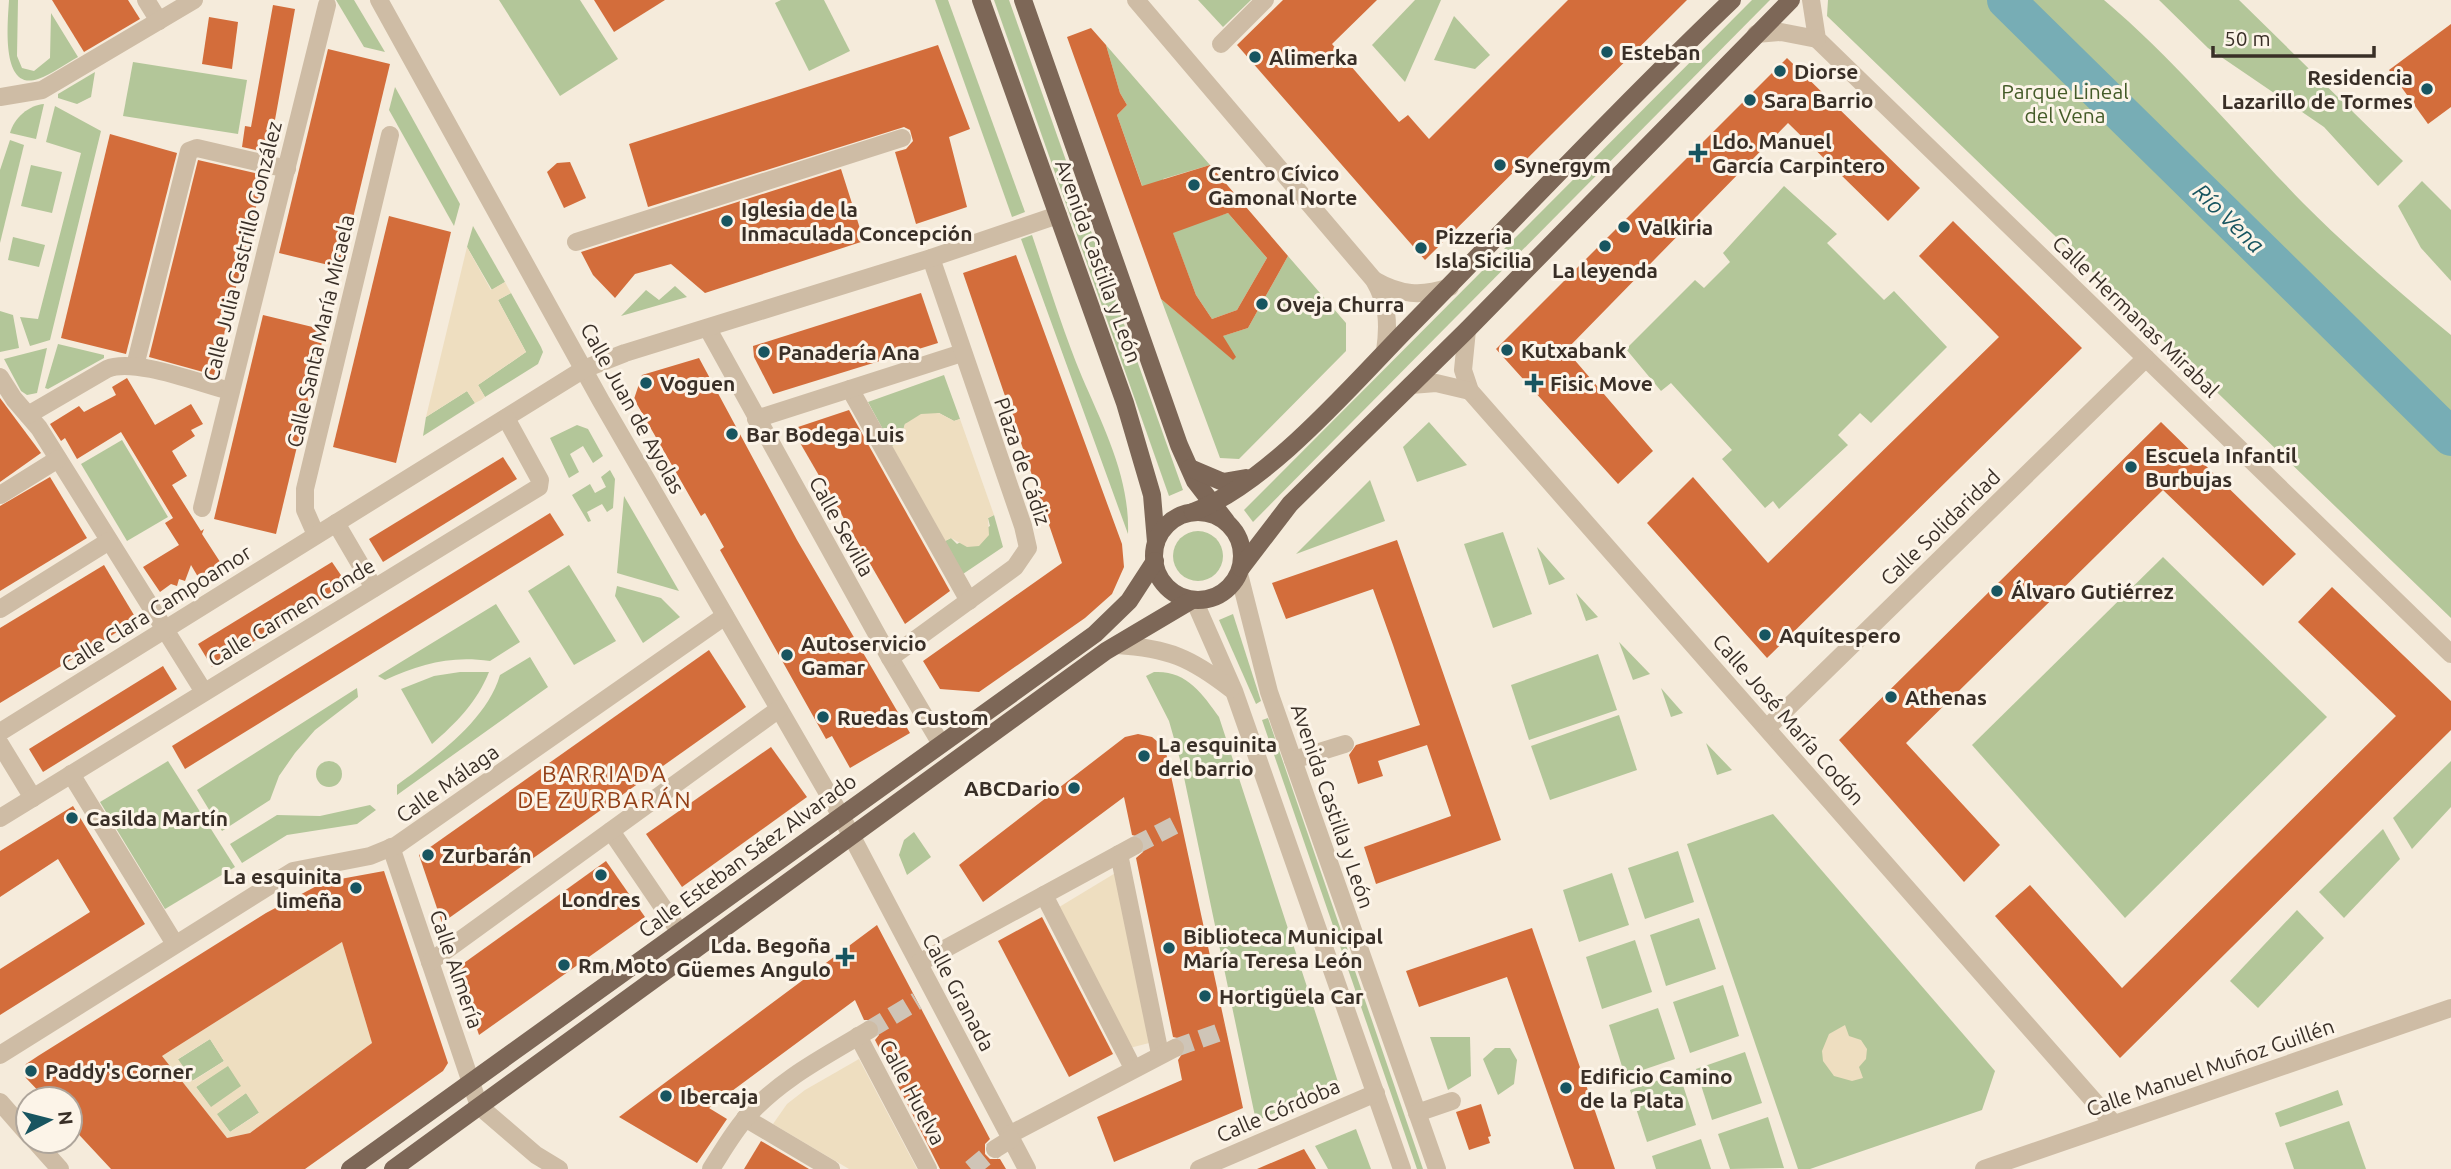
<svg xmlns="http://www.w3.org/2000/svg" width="2451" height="1169" viewBox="0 0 2451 1169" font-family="Ubuntu,sans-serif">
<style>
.green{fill:#b3c699}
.plaza{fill:#eedec0;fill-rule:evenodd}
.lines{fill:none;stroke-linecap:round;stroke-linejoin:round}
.river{stroke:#77adb5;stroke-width:38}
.building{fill:#d36d3b;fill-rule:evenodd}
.minor-tunnel{stroke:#cfc5b7;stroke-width:18;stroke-dasharray:18 9;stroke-linecap:butt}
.minor{stroke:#cebca5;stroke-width:18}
.major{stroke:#7d6757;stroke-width:18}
.poi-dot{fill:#185560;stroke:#fcf4e8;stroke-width:2.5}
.labels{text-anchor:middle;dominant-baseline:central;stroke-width:6;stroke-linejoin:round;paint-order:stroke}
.poi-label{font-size:21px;font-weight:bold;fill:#392f27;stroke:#fcf4e8;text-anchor:start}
.park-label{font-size:21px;fill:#445b28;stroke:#fcf4e8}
.street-label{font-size:21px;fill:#392f27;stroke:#fcf4e8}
.water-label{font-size:23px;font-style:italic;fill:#185560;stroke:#fcf4e8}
.neighbourhood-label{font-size:23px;letter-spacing:2px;fill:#923f17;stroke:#fcf4e8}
</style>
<rect width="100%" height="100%" fill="#f5ebdb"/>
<g class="green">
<path d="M9,0h9l-1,56 5,12 12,3 16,-13 1,-45 27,44c-13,7 -26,17 -40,22 -38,13 -30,-58 -29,-79z"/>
<polygon points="336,0 354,0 385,52 364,47"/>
<polygon points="499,0 580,0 618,59 560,96"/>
<polygon points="781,0 824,0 850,51 809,71 775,3"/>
<polygon points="935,0 948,0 1025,212 1012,217"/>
<polygon points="994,0 1009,0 1183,490 1169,496"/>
<polygon points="1198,0 1251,0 1223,27"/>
<polygon points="1415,0 1441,0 1405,82 1372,45"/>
<polygon points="1752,0 1770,0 1253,522 1244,510"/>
<path d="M1828,0h276c72,61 133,135 199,203 47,47 97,90 148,132v283l-624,-602z"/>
<polygon points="2159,0 2239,0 2403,161 2378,186 2324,127 2208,48"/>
<polygon points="1454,16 1490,55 1475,69 1434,60"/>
<polygon points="1106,45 1210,165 1163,179 1165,184 1144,191 1117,115 1127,105 1120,93"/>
<polygon points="133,62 247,80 238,134 123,116"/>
<polygon points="95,72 91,97 77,104 58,98 58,94"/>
<polygon points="395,87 460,204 454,226 389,110"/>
<path d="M44,104l-8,35 -26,-6c4,-15 19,-28 34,-29z"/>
<polygon points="55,106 101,131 50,340 30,346 20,317 38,319 81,153 46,142"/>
<polygon points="10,140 24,145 0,243 0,170"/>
<polygon points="31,165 62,172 52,213 21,206"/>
<polygon points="2422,181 2451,210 2451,281 2421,248 2398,206"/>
<polygon points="1784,186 1837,234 1827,243 1884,300 1894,291 1947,347 1871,423 1860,413 1838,435 1848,445 1779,509 1773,501 1765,508 1722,459 1732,450 1671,383 1661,391 1626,349 1695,280 1704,288 1730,262 1723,253"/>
<polygon points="1228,213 1267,258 1237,310 1212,319 1196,295 1172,231"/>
<polygon points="473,226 505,282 492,290 467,247"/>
<path d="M1032,235c16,47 31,96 50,142 22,51 48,101 46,157l-107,-295z"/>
<polygon points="13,237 45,245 39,267 8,260"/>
<polygon points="1288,256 1346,323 1346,351 1239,459 1220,458 1161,299 1210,340 1248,328"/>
<polygon points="675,286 687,297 621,316 646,290 659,300"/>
<polygon points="511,293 541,347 543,352 538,364 485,397 478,385 526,352 498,300"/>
<polygon points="0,311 13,315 19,348 0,352"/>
<polygon points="58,344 104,355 104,358 48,389 45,388"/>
<polygon points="47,348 37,393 27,395 21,391 4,359"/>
<polygon points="944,375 960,419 954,421 939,413 905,424 899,443 892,446 868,402"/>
<polygon points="467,391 475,403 423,436 426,417"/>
<polygon points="1429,422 1467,465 1417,482 1403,447"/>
<polygon points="577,425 588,429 603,456 593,463 583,446 570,454 579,472 569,478 550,438"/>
<polygon points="122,440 168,517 127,541 81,464"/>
<polygon points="610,470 615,479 613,508 607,512 602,504 587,512 591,521 588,522 572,495 590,484 595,493 606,487 601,477"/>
<polygon points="1370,480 1385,521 1296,554"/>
<polygon points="624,496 679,591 617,573"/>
<polygon points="994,515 1003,547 963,574 945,541 951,538 957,544 990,526 988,518"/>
<circle cx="1198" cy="556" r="25"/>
<polygon points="1503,532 1532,614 1493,628 1464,544"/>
<polygon points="1537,547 1565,579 1549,585"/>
<polygon points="2163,557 2327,717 2125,918 1972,745"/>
<polygon points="569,565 616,641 574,665 528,591"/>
<polygon points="617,586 661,598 680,617 643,643 615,596"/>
<polygon points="1576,593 1598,617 1586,621"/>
<path d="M496,604l24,38 -30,19c-39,-6 -70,3 -105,19l-7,-4z"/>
<polygon points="1233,614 1261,701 1256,704 1219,620"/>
<polygon points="1619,642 1650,674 1633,680"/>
<polygon points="1598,654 1617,710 1529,740 1511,685"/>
<path d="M530,657l18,30 -151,108v-10c38,-28 89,-63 103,-110z"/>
<path d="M460,672h29c-12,30 -33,51 -57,72l-31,-55 33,-13z"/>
<path d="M1154,672c32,-2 48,21 65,45l120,368 -83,36 -75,-358 -12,-42 -23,-45z"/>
<polygon points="357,688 358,697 315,730 295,753 279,776 270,800 222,831 197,790"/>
<polygon points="1661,688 1683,713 1671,717"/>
<polygon points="1619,715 1637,770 1550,800 1531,746"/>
<polygon points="1268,718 1423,1169 1417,1169 1262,720"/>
<polygon points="1706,743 1732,770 1717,775"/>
<circle cx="329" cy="774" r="13"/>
<polygon points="168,761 235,867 165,909 100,802"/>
<polygon points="2451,761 2451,807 2412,849 2393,818"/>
<polygon points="370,805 376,810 357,824 287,835 242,863 230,844 277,815 320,816"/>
<polygon points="1773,814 1995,1071 1982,1110 1810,1169 1798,1169 1687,844"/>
<polygon points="2383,829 2400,859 2344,918 2319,892"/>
<polygon points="914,832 931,857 907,875 899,855 904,840"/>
<polygon points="1678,851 1694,902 1645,919 1628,868"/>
<polygon points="1612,873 1629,925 1579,942 1563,890"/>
<polygon points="2297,910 2324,938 2258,1008 2230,981"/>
<polygon points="1699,918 1716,969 1666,986 1650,935"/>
<polygon points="1635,940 1652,992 1602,1009 1586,957"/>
<polygon points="1723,985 1739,1036 1690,1053 1673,1002"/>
<polygon points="1658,1008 1675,1059 1625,1076 1609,1025"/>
<polygon points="1430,1037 1470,1037 1471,1076 1448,1090"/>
<polygon points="210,1039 224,1061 192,1081 177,1060"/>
<polygon points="1495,1048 1510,1048 1517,1060 1514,1084 1498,1095 1483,1059"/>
<polygon points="1745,1052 1762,1103 1712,1120 1696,1069"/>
<polygon points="228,1065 242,1086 211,1108 196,1087"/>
<polygon points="1679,1073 1696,1125 1647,1142 1630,1090"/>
<polygon points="2338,1090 2343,1105 2280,1127 2275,1113"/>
<polygon points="246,1093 260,1112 230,1132 216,1114"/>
<polygon points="1768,1117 1784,1168 1730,1169 1718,1134"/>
<polygon points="2349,1121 2366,1169 2294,1169 2285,1143"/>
<polygon points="1356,1129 1371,1169 1328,1169 1315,1146"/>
<polygon points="1701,1139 1711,1169 1656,1169 1652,1156"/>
</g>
<g class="plaza">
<polygon points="467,247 491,290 505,282 511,293 498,300 526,352 478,385 485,397 481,400 475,403 467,391 426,417"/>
<polygon points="939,413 954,421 960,419 994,515 988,518 989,535 979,546 967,547 951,538 945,541 892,446 899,443 905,424 921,414"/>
<polygon points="1122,869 1157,1041 1118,1051 1046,915"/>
<path d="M342,942l30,101 -122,90 -23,5 -65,-82zM210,1039l14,22 -31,20 -15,-22zM228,1066l13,20 -30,21 -15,-20zM246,1093l13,20 -29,19 -13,-18z"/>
<polygon points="1845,1025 1849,1036 1861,1040 1867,1049 1866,1059 1859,1067 1863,1078 1852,1081 1834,1076 1823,1061 1822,1051 1829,1034"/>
<polygon points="859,1059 917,1169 849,1169 773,1124 787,1104 805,1090"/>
</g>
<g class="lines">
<polyline class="river" points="2006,0 2451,437"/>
</g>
<g class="building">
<polygon points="52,0 128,0 140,19 84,52"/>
<polygon points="594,0 665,0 614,32"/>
<polygon points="1283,0 1377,0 1332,44 1399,122 1408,115 1429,139 1568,0 1687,0 1425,260 1237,45"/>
<polygon points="273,5 295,9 269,153 242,147 245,126 251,127"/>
<polygon points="209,17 238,22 232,69 202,64"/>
<polygon points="2451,24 2451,107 2428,124 2389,70"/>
<path d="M1091,28l15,17 14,48 7,12 -10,10 25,71 68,-21 78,91 -40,72 -25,8 13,21 -3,3 -72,-61 -94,-262zM1228,213l39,45 -30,52 -25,9 -16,-24 -23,-62z"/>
<polygon points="938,45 970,129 949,137 967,207 916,224 895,152 906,149 913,141 910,130 904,127 648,207 629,144"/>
<polygon points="328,49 390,64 341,268 279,253"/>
<polygon points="1787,58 1920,188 1888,221 1788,123 1566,350 1653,451 1618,484 1496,349"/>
<polygon points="110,134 177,153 126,354 61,338"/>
<polygon points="198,160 264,175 214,375 149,357"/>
<polygon points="570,162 586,198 564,208 547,172 557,163"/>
<polygon points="841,169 864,241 705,293 671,264 635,274 615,298 593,275 581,252"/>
<polygon points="389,216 451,232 396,463 333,447"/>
<polygon points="1953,221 2082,348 1767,658 1647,523 1693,477 1768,563 1999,337 1919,256"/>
<polygon points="1016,255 1122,544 1124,567 1112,594 1085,618 979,692 940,689 923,661 1062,563 963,273"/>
<polygon points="921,293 938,343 773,394 754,357 753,346"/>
<polygon points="263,315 325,330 276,534 214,519"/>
<polygon points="699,358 797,540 910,733 850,768 832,736 826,739 720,550 724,547 705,513 701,516 634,399 642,375"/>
<polygon points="127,378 155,425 191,404 203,424 191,430 195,436 172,451 187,476 172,485 201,531 204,529 202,534 224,568 201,582 191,565 185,581 179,579 177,586 171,584 160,592 143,567 179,545 165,523 173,518 121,432 77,459 65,438 61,441 50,424 79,406 84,412 116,395 112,387"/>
<polygon points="0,398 41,453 0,482"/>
<polygon points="849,410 950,591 905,624 792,429"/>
<polygon points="2161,422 2296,554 2263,586 2163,490 1906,743 2000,845 1964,882 1839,740"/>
<polygon points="503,457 517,479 383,562 369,539"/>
<polygon points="50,477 87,538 0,591 0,506"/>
<polygon points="550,513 564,535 185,769 172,746"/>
<polygon points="1397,540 1501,840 1376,884 1364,847 1451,816 1427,745 1378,761 1383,776 1358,784 1349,755 1356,745 1420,725 1393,645 1373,589 1286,619 1272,583"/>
<polygon points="332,562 347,584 212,667 198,644"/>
<polygon points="104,565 137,620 0,703 0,628"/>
<polygon points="2332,587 2451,701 2451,730 2120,1058 1995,916 2030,885 2122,988 2396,716 2298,622"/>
<polygon points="709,650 746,707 442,923 419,855"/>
<polygon points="163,666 177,689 43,772 29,749"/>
<polygon points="1138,734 1152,737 1165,748 1243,1108 1114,1162 1097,1117 1182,1080 1178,1060 1186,1048 1182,1039 1173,1037 1136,858 1143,852 1145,846 1140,837 1132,835 1124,797 983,902 959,865 1125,737"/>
<polygon points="771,747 807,797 682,887 646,834"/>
<polygon points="73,806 145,924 0,1015 0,969 90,912 58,859 0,897 0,851"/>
<polygon points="606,861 645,917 479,1035 457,968"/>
<path d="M384,871l64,192 -5,8 -138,98h-194l-41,-44v-26h-24l-20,-21 -3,-6 3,-8 12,-8 228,-143 58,-31zM342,942l30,101 -122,90 -23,5 -65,-82z"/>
<polygon points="1042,917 1113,1054 1069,1077 998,941"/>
<polygon points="877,925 990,1139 985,1144 985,1154 990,1159 1000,1159 1006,1169 940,1169 875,1040 879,1035 879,1025 874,1020 864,1020 855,1000 709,1108 727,1119 697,1163 619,1117"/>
<polygon points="1532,928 1615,1169 1574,1169 1507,977 1419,1007 1406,971"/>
<polygon points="1481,1104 1491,1136 1488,1137 1490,1143 1469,1150 1456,1112"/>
<polygon points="761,1141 809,1169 744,1169"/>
<polygon points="1304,1149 1316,1169 1257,1169"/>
</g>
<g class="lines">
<g class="minor-tunnel">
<polyline points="1134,846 1181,822"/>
<polyline points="869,1030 917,1001"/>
<polyline points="1175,1048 1226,1030"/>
<polyline points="971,1169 995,1149"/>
</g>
<g class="minor">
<polyline points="146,0 159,21"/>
<polyline points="379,0 601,401 841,816 1027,1169"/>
<path d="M1136,0l238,280c14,24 15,44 11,71"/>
<polyline points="1811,0 1817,39 2451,654"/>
<polyline points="1756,34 1781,32 1817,39"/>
<polyline points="1221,44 1265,0"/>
<polyline points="0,97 42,90 194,0"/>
<polyline points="576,242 902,138"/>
<path d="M1374,280c26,15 47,17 76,7"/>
<polyline points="708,329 890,658 941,744"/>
<polyline points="1467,330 1463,370 1470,391 2114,1124"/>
<polyline points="135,366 189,151 197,148 287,169"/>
<polyline points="0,377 14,399 39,428 204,692"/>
<polyline points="1411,385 1436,383 1470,391"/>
<polyline points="850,389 969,601"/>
<path d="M28,415l79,-46c27,-12 94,15 123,22"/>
<polyline points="756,419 962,353"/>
<polyline points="0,495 58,459"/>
<polyline points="202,508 327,5"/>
<polyline points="336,523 374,588"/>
<polyline points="316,535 305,510 305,489 390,135"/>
<polyline points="1239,574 1269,692 1437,1169"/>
<polyline points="1194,600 1234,691 1402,1169"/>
<polyline points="0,609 109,541"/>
<path d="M1117,645c51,3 74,13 114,44"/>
<polyline points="890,658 1015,567 1028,548 1023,526 931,258"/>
<polyline points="1767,728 2146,358"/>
<polyline points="0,732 584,369 625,353 931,258 1058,215"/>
<polyline points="0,744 33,798"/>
<polyline points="1293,760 1345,744"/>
<polyline points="71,774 175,944"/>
<polyline points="0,818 539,487 540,480 506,418"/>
<polyline points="611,831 679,931"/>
<polyline points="391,847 479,1106 536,1155 559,1169"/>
<polyline points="1119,854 1160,1054"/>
<polyline points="1044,895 1133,1068"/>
<polyline points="430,962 779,709"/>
<polyline points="919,963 1134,846"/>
<polyline points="858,1036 928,1169"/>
<polyline points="0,1055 293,871 370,856 397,845 725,616"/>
<polyline points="0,1102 28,1134"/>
<polyline points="1417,1113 1452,1101"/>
<polyline points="745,1118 831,1169"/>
<polyline points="1009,1135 1175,1048"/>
<polyline points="35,1141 60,1169"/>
<polyline points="995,1149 1011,1139"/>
<path d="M711,1169c11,-17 21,-35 34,-50 33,-39 81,-63 124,-89"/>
<polyline points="1199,1169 1376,1093"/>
<polyline points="1984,1169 2451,1008"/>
</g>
<g class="major">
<polyline points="981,0 1125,403 1152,495 1156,542"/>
<polyline points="1023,0 1179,445 1195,481 1226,521"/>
<polyline points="1190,468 1223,482 1246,478"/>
<circle cx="1198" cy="556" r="44"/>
<path d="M1193,512c75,-28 158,-126 215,-184 108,-110 213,-222 324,-328"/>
<polyline points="1241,568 1290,504 1467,330 1791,0"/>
<polyline points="350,1169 1095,634 1129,601 1155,561"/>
<polyline points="393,1169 1106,651 1192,600"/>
</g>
</g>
<g class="poi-dot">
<circle cx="1607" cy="52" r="7"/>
<circle cx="1255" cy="57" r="7"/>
<circle cx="1780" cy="71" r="7"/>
<circle cx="2427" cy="89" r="7"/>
<circle cx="1750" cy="100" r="7"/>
<path d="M1694.5 142.5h7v7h7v7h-7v7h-7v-7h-7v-7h7z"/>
<circle cx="1500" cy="165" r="7"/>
<circle cx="1194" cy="185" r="7"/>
<circle cx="727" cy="221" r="7"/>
<circle cx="1624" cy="227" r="7"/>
<circle cx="1605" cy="246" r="7"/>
<circle cx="1421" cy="248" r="7"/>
<circle cx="1262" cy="304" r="7"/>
<circle cx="1507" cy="350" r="7"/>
<circle cx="764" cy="352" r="7"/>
<circle cx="646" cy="383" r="7"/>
<path d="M1530.5 372.5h7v7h7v7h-7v7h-7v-7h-7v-7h7z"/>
<circle cx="732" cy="434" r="7"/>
<circle cx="2131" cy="467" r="7"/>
<circle cx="1997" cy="591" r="7"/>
<circle cx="1765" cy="635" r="7"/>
<circle cx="787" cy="655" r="7"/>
<circle cx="1891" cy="697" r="7"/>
<circle cx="823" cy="717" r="7"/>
<circle cx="1144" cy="756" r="7"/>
<circle cx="1074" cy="788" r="7"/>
<circle cx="72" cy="818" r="7"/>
<circle cx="428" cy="855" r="7"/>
<circle cx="601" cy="875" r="7"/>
<circle cx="356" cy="888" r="7"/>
<circle cx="1169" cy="948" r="7"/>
<path d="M841.5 946.5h7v7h7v7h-7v7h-7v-7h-7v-7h7z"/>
<circle cx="564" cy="965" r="7"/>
<circle cx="1205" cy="996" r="7"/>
<circle cx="31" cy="1071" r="7"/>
<circle cx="1566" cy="1088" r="7"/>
<circle cx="666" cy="1096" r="7"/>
</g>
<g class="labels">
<g class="poi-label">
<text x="1621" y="52">Esteban</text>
<text x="1269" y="57">Alimerka</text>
<text x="1794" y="71">Diorse</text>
<text x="2413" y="77" text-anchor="end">Residencia<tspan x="2413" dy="24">Lazarillo de Tormes</tspan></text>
<text x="1764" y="100">Sara Barrio</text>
<text x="1712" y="141">Ldo. Manuel<tspan x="1712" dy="24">García Carpintero</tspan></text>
<text x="1514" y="165">Synergym</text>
<text x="1208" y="173">Centro Cívico<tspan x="1208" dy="24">Gamonal Norte</tspan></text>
<text x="741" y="209">Iglesia de la<tspan x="741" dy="24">Inmaculada Concepción</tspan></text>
<text x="1638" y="227">Valkiria</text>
<text x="1435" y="236">Pizzeria<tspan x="1435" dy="24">Isla Sicilia</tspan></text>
<text x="1605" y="270" text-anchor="middle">La leyenda</text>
<text x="1276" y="304">Oveja Churra</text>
<text x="1521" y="350">Kutxabank</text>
<text x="778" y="352">Panadería Ana</text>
<text x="660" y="383">Voguen</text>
<text x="1550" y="383">Fisic Move</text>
<text x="746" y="434">Bar Bodega Luis</text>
<text x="2145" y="455">Escuela Infantil<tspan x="2145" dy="24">Burbujas</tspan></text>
<text x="2011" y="591">Álvaro Gutiérrez</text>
<text x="1779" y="635">Aquítespero</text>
<text x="801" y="643">Autoservicio<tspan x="801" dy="24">Gamar</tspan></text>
<text x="1905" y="697">Athenas</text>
<text x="837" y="717">Ruedas Custom</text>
<text x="1158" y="744">La esquinita<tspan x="1158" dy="24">del barrio</tspan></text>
<text x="1060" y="788" text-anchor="end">ABCDario</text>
<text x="86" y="818">Casilda Martín</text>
<text x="442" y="855">Zurbarán</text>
<text x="342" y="876" text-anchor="end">La esquinita<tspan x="342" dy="24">limeña</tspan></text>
<text x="601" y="899" text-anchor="middle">Londres</text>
<text x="1183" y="936">Biblioteca Municipal<tspan x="1183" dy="24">María Teresa León</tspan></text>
<text x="831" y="945" text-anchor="end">Lda. Begoña<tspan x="831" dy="24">Güemes Angulo</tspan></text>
<text x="578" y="965">Rm Moto</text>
<text x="1219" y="996">Hortigüela Car</text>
<text x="45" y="1071">Paddy's Corner</text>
<text x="1580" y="1076">Edificio Camino<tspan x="1580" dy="24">de la Plata</tspan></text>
<text x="680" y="1096">Ibercaja</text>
</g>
<g class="park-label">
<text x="2065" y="91">Parque Lineal<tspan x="2065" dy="24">del Vena</tspan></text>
</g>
<g class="street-label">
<text transform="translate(242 251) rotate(-76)">Calle Julia Castrillo González</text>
<text transform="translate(1099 261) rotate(70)">Avenida Castilla y León</text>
<text transform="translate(2136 316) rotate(44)">Calle Hermanas Mirabal</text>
<text transform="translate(320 331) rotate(-77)">Calle Santa María Micaela</text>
<text transform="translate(633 408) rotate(61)">Calle Juan de Ayolas</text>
<text transform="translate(1023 461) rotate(71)">Plaza de Cádiz</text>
<text transform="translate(842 526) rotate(61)">Calle Sevilla</text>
<text transform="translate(1940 527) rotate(-44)">Calle Solidaridad</text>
<text transform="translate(156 608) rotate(-32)">Calle Clara Campoamor</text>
<text transform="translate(291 612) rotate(-31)">Calle Carmen Conde</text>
<text transform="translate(1789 719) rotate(49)">Calle José María Codón</text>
<text transform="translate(447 783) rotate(-35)">Calle Málaga</text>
<text transform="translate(1333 806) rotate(71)">Avenida Castilla y León</text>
<text transform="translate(747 855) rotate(-36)">Calle Esteban Sáez Alvarado</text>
<text transform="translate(457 969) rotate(71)">Calle Almería</text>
<text transform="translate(959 992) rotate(62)">Calle Granada</text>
<text transform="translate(2210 1067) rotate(-19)">Calle Manuel Muñoz Guillén</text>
<text transform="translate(913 1092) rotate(62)">Calle Huelva</text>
<text transform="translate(1278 1110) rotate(-23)">Calle Córdoba</text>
</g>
<g class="water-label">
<text transform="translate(2229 218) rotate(44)">Río Vena</text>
</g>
<g class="neighbourhood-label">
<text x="605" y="773">BARRIADA<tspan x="605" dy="26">DE ZURBARÁN</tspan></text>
</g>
</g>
<g transform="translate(49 1120) rotate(83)"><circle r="33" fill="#fcf4e8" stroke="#aea59b" stroke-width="2"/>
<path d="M0-5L12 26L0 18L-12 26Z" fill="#185560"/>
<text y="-10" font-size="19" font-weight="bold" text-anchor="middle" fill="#392f27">N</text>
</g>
<path d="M2213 46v10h161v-10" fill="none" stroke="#392f27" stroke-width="3.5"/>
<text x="2224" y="46" font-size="21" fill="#392f27" stroke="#fcf4e8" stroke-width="5" paint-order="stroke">50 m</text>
</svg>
